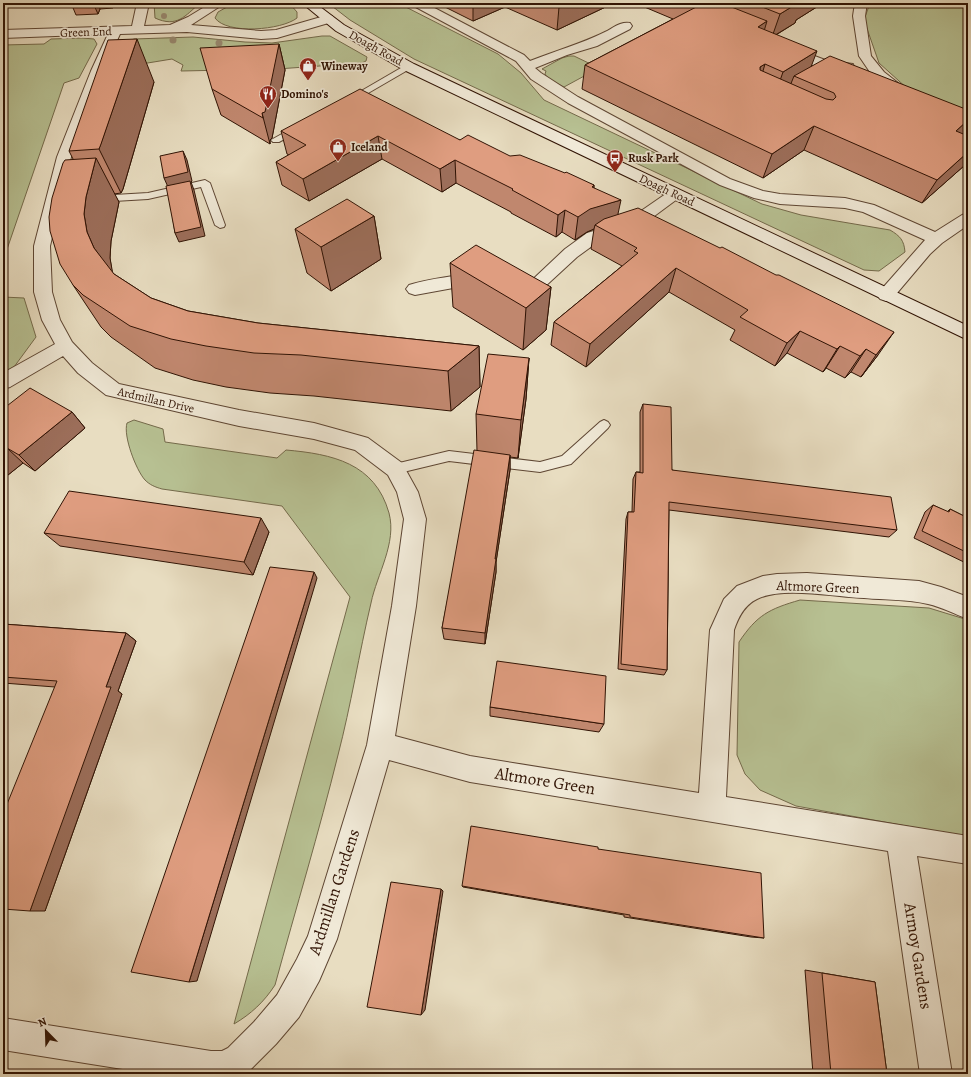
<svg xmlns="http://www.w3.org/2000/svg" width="971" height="1077" viewBox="0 0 971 1077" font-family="Alegreya,serif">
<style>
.green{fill:#b7c092;stroke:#746a4b}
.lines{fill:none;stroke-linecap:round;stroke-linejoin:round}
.service-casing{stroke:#5e4633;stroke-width:2}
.minor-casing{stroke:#5e4633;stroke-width:2}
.secondary-casing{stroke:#301304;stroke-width:2}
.service{fill:#f0e9d7;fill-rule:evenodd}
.minor{fill:#f0e9d7;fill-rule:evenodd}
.secondary{fill:#f0e9d7;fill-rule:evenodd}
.tree{fill:#998a71}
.wall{fill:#c0876e;stroke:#301304}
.shaded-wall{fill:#9c6e5a;stroke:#301304}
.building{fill:#df9d80;stroke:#301304}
.labels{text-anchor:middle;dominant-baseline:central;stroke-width:3.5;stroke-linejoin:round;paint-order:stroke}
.far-street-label{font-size:12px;fill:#301304;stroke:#f0e9d7}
.far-poi-label{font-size:12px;font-weight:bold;fill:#301304;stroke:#f0e9d7;text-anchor:start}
.street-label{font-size:14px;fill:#301304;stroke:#f0e9d7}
.near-street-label{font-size:17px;fill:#301304;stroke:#f0e9d7}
</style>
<rect width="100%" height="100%" fill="#e8ddc1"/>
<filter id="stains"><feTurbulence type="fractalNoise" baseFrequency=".005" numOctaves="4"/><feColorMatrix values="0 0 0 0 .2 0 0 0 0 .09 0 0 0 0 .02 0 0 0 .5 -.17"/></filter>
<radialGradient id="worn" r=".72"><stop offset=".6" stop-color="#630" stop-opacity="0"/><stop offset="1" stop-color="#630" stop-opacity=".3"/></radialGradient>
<g class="green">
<path d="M154,3h46c-15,13 -23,25 -45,15z"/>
<path d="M234,3h55l8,9v6c-15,12 -70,17 -82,0l3,-6z"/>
<path d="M328,3h70l100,51 23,19 23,27 218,104 39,11 89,15c10,6 14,10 15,22l-26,19 -15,-1 -450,-211 -64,-39z"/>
<polygon points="870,3 968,3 968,122 909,90 879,63 864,20"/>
<polygon points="322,36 330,36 367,57 366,61 362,63 277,69 181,71 183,65 172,59 111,69 124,44 134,39 193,37 245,42 272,43"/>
<polygon points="82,38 94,39 97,44 79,78 64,83 3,261 3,45 44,44 51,39"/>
<polygon points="569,56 574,56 599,68 564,87 548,79 545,74 546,71 542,69 562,58"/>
<polygon points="3,297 24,298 36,337 14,367 3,374"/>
<path d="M134,420l29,9 2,13 112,16 9,-8c46,4 89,13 103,63 8,30 -12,61 -18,90 -12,51 -20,102 -33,152 -19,77 -42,153 -63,230 -11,17 -24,29 -41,39l116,-427 -68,-91 -120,-17c-7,-2 -12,-4 -17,-9 -9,-10 -22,-44 -18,-57z"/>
<path d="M800,600l129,8 39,12v216l-45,-7 -127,-23 -36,-16 -15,-16 -8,-19 2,-113c18,-27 30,-33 61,-42z"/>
</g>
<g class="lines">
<g class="service-casing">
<g id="service">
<polygon points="406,65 409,65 413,67 351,103 345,103 344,101"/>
<polygon points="298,125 302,128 301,130 279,142 273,142 271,140"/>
<polygon points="205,180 210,183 225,225 224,227 220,228 215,225 201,187 148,199 97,202 92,199 97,196 148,193"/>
<polygon points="604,420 608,422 610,425 608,428 571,464 540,472 449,461 395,474 390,473 388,469 390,465 395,464 449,451 540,462 562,456 600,422"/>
</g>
</g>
<g class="minor-casing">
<g id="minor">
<path d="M137,3h12l-5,23 26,-1 18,-8 23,-14h14l-34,22 70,6 15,-1 52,-15 4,1 2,3 -2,3 -55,16 -16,1 -74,-7 -67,2 -17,37 -32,86 -21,89 2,46 8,28 12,22 20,21 27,21 120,26 75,13 47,13 7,2 34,25 16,29 8,27 -10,87 -21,130 75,20 229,37 11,-163 14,-31 13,-13 26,-10 14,-2 30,-1 112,8 22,6 27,10v22c-14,-5 -26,-12 -40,-15 -21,-5 -43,-4 -64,-6 -29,-1 -81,-12 -107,1 -13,6 -19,19 -23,31l-8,167 242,39v28l-51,-8 35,218h-32l-32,-223 -418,-69 -81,-22 -52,179 -18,42 -20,36 -23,27 -26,26 -6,4h-90l-151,-24v-32l208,33h11l6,-3 26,-26 23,-27 20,-36 11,-23 59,-191 25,-139 12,-87 -7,-27 -9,-17 -33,-25 -41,-11 -75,-13 -133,-31 -28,-22 -15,-17 -53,31 -7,2v-16l52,-29 -13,-24 -8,-28v-46l23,-89 34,-86 17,-37 -105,4v-8l129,-4z"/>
<path d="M410,3h15l99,52 6,6c25,-10 51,-17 75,-29 8,-4 16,-11 25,-9l2,3 -2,3 -33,17 -30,9 -32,13 6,5 37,24 152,82 33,12 17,3 65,4 29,7 61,27 27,-17 6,-2v12l-26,18 -12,11 -38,45 -6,2 -6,-2 -3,-4 3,-4 45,-51 -62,-28 -18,-4 -65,-4 -26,-6 -34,-13 -152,-82 -37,-24 -15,-18 -104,-56z"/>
<polygon points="855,3 867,3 865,16 871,56 884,72 907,90 909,93 907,96 897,96 874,78 859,56 853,16"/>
<path d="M785,45l43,16 25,3 1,3 -1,3c-24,6 -51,-10 -72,-18l-2,-3 2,-3z"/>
<path d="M675,189l5,2 3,3 -3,3 -27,20 -24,15 -30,9 -22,16 -38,35c-10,3 -21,-1 -31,-4l-3,-4 3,-4 6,-2 16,4 35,-33 22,-16 30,-9 24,-13 29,-20z"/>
<path d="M480,272l6,2 2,4 -2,4 -71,13 -6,-2 -3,-4 3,-4c23,-7 47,-9 71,-13z"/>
</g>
</g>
<g class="secondary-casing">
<polygon id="secondary" points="302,3 315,3 344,25 414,64 968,326 968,340 404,70 336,31"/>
</g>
<use href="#service" class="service"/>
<use href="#minor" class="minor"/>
<use href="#secondary" class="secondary"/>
</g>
<g class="tree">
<circle cx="164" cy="16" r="3"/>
<circle cx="173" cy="40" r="3.5"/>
<circle cx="219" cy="43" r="3.5"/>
</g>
<g class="wall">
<polygon points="71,3 111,3 113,8 100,9 98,14 76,15"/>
<polygon points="437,3 614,3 557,30 505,7 473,21"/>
<polygon points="635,3 823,3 796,20 795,23 776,35 812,66 963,134 965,165 922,203 804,150 763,178 582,89 585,65 673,19"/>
<polygon points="279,44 285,70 272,138 270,140 270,144 221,115 212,89"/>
<polygon points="154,82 123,189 121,193 114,194 119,202 111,241 110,258 112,272 114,274 151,298 188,311 258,323 479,346 480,387 451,411 314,396 270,393 226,387 193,380 155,368 111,337 101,327 73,285 73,159 69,151"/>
<polygon points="281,131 460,140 594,185 594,188 618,214 878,355 861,377 851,372 845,378 826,368 823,372 787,353 775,366 730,340 735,330 669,292 586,367 551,345 554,322 622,266 591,249 594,229 587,232 575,240 562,232 556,237 511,213 511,212 456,183 442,192 382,159 309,201 282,185 276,162 289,155 287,154"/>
<polygon points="374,216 381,259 331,291 307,273 295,229"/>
<polygon points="450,263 551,287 546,330 523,350 453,307"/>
<polygon points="529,358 526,399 518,458 510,457 510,470 496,562 496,572 485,644 444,639 442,628 477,451 476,414"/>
<polygon points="643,404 672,470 897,530 889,537 669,510 667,670 664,675 618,669 626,519 628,512 632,512 633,479 636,472 640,472 640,412"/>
<polygon points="3,409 72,412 85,428 35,471 23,463 3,479"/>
<polygon points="933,505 947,512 950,509 968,518 968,564 914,538 925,512"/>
<polygon points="269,532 253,575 60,546 44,533"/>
<polygon points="3,624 126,633 136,641 118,691 122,694 45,911 55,687 3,683"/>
<polygon points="490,707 604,724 599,732 490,716"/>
<polygon points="598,849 764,938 751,937 624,917 624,915 463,887 462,886"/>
<polygon points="805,970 875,982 887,1074 813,1074"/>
<polygon points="547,1072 565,1074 547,1074"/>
</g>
<g class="shaded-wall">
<polygon points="93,3 97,3 100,9 98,14"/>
<polygon points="473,3 505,3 505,7 473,21"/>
<polygon points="568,3 614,3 557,30 559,7"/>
<polygon points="798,3 823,3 796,20 795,23 772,37 780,14"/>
<polygon points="767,21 760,45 758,27"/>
<polygon points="137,39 154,82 123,189 121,193 99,149"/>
<polygon points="279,44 285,70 272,138 270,140 270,144 262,113"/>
<polygon points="817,51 808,75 794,76 790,86 775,95 783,72"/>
<polygon points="765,64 758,88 760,67"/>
<polygon points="968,120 968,126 961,137 956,131"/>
<polygon points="814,126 804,150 763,178 772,154"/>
<polygon points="378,136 382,159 309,201 303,179"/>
<polygon points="183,151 187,160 192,181 191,182 194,190 205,236 179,242 175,233 168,187 164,178"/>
<polygon points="968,152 968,161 965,165 922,203 937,180"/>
<polygon points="96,158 119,202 111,241 110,258 113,275 94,248 87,232 84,214 86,197"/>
<polygon points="455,160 456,183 442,192 440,169"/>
<polygon points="594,185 591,208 621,200 616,223 595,225 594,229 587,232 575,240 578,217 592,187"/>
<polygon points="565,210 562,232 556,237 558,215"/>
<polygon points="374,216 381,259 331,291 321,247"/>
<polygon points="676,268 669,292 586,367 590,344"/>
<polygon points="551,287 546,330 523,350 526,308"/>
<polygon points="800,331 787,353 775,366 787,343"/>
<polygon points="894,332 878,355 861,377 876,355"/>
<polygon points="479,346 480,387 451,411 448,371"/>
<polygon points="840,346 826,368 823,372 837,349"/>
<polygon points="866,349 851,372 845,378 860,356"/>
<polygon points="529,358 526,399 518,458 521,420"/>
<polygon points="72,412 85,428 35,471 19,455"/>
<polygon points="7,448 23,463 3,479 3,451"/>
<polygon points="510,455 510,470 496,562 496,572 485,644 485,633 495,559"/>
<polygon points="261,518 269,532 253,575 244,562"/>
<polygon points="314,572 317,578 197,981 189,982"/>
<polygon points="126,633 136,641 118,691 122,694 45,911 30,911 106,687"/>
<polygon points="441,889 443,891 425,1010 421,1015"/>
</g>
<g class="building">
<polygon points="550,3 568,3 559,7"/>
<polygon points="696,3 726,3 729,6 767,21 758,27 817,51 783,72 765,64 760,67 760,70 826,99 833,100 836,97 834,93 794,76 830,56 968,110 968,120 956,131 968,136 968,152 937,180 814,126 772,154 585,65 700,5"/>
<polygon points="752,3 798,3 780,14"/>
<polygon points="137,39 101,144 99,149 69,151 108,40"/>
<polygon points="279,44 265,112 262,113 263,118 212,89 200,48"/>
<polygon points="360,89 460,140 468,135 510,156 520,155 565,173 566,172 594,185 592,187 621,200 590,209 578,217 565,210 558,215 512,190 513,189 455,160 440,169 378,136 303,179 276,162 306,145 281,131"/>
<polygon points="183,151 188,172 164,178 160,156"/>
<polygon points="96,158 86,197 84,214 87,232 94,248 114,274 151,298 188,311 258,323 479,346 448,371 301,355 254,353 206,346 171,339 130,326 83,295 73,285 60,264 50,231 49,217 52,198 63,163 65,160"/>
<polygon points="190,181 201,227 175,233 166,186"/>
<polygon points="347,199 374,216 321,247 295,229"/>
<polygon points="638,208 720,248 722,247 776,275 779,275 894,332 876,355 866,349 860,356 840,346 837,349 800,331 787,343 740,317 748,310 676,268 590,344 554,322 638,253 634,251 637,248 595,225 604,219"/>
<polygon points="476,245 551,287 526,308 450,263"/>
<polygon points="488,354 529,358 521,420 476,414"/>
<polygon points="30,388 72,412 19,455 7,448 3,451 3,409"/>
<polygon points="643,404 671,407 672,470 891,497 897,530 669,502 667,670 621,664 628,512 634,512 636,472 643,473"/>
<polygon points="474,450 510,455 495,559 496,559 485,633 442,628"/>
<polygon points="69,491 261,518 244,562 44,533"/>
<polygon points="933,505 949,512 950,509 968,518 968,553 922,531"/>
<polygon points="270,567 314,572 189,982 131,972"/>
<polygon points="3,624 126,633 106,687 111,687 30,911 3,909 3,814 57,681 3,677"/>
<polygon points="497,661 606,676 604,724 490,707"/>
<polygon points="471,826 598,847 598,849 761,873 764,938 630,917 630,915 462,886"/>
<polygon points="391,882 441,889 421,1015 367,1007"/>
<polygon points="822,973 875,982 887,1074 831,1074"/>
</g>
<defs>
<g id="shop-pin" transform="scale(0.9)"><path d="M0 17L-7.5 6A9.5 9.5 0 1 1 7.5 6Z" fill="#8f2418" stroke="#f0e9d7"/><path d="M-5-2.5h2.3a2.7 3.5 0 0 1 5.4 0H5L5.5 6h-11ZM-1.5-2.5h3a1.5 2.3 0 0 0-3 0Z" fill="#fff"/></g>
<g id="restaurant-pin" transform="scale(0.9)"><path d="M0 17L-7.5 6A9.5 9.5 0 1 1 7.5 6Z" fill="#8f2418" stroke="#f0e9d7"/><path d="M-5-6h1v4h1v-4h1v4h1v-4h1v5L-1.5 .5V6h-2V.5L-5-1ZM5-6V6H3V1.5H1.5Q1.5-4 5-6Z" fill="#fff"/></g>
<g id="bus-pin" transform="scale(0.9)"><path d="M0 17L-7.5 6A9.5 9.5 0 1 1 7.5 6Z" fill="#8f2418" stroke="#f0e9d7"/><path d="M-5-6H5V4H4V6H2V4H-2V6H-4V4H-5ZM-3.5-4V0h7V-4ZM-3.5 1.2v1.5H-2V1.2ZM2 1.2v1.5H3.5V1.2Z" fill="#fff"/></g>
</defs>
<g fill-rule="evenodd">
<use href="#shop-pin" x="308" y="66"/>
<use href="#restaurant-pin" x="268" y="94"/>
<use href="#shop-pin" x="338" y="147"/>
<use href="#bus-pin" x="615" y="158"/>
</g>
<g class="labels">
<g class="far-street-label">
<text transform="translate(86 32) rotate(-2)">Green End</text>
<text transform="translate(376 48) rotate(29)">Doagh Road</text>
<text transform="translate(667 190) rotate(25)">Doagh Road</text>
<text transform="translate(156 400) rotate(13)">Ardmillan Drive</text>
</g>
<g class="far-poi-label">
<text x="321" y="66">Wineway</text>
<text x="281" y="94">Domino's</text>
<text x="351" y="147">Iceland</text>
<text x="628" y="158">Rusk Park</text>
</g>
<g class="street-label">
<text transform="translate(818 587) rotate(2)">Altmore Green</text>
</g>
<g class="near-street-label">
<text transform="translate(545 781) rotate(9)">Altmore Green</text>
<text transform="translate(334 892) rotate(-72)">Ardmillan Gardens</text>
<text transform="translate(918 956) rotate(81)">Armoy Gardens</text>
</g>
</g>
<rect width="971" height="1077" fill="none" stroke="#e8ddc1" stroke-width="16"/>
<rect x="4" y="4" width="963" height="1069" fill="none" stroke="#301304" stroke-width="2"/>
<rect x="8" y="8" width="955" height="1061" fill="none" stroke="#301304"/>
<g transform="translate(46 1031) rotate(337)" stroke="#f0e9d7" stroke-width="3" paint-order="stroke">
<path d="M0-3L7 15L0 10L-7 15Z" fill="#301304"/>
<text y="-6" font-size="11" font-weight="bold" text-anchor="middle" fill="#301304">N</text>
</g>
<rect width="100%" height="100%" filter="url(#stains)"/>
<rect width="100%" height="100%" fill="url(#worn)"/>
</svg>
